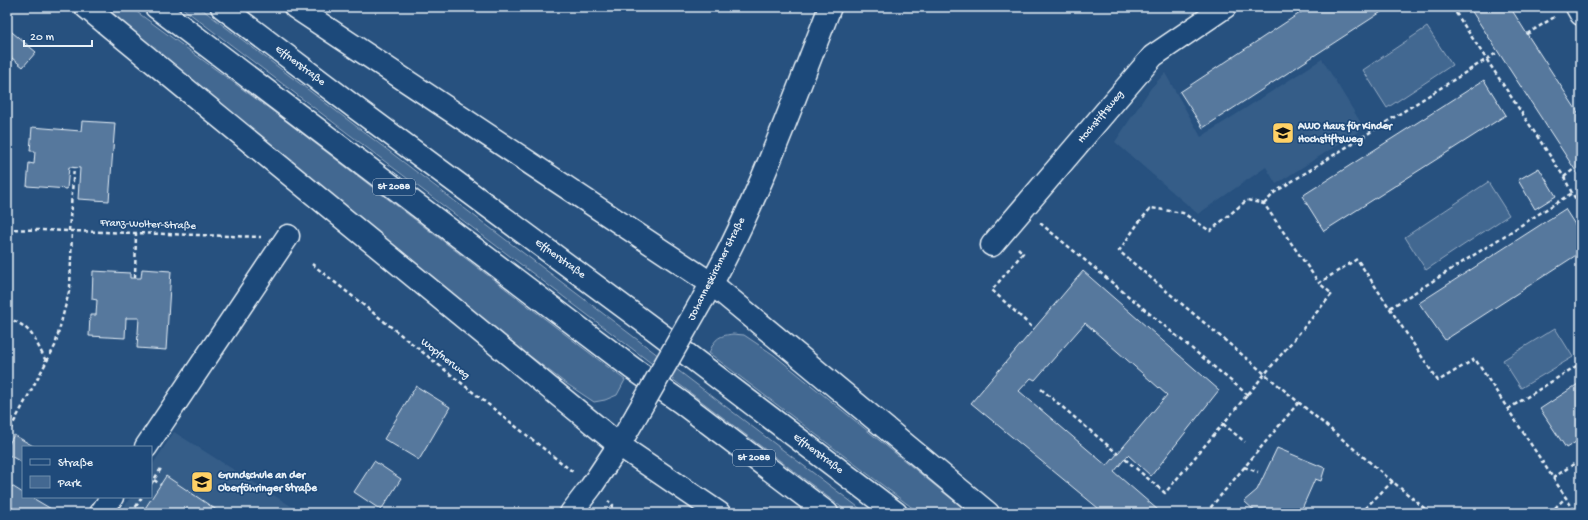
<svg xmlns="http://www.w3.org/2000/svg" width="1588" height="520" viewBox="0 0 1588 520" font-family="'Gochi Hand',sans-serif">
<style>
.built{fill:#355d88}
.green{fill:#436891;stroke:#96acc4}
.building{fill:#57789d;stroke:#e8f1f8;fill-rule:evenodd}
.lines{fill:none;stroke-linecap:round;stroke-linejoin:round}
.minor-casing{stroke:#e8f1f8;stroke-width:25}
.major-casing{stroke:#e8f1f8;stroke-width:25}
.highway-casing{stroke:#e8f1f8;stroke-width:25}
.path{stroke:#e8f1f8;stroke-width:2.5;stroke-dasharray:4 3;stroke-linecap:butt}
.minor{stroke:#1f4a7a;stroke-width:22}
.major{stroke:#1f4a7a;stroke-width:22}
.highway{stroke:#1f4a7a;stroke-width:22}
.major-bridge-casing{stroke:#e8f1f8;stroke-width:25;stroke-linecap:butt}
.major-bridge{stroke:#1f4a7a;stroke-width:22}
.labels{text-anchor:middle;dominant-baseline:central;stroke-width:3.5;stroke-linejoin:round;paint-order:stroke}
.shield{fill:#1f4a7a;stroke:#acbfd2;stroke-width:1}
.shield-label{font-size:10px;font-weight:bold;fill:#e8f1f8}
.street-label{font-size:11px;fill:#e8f1f8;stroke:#1f4a7a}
.poi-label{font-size:11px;font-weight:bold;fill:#e8f1f8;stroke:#1f4a7a;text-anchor:start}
</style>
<rect width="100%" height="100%" fill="#27517f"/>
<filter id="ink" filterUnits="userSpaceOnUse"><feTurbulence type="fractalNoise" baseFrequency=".025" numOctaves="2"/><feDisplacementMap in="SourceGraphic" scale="8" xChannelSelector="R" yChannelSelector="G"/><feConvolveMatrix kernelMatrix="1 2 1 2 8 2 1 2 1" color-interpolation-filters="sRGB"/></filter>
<g filter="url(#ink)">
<g class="built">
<polygon points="1322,59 1364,128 1276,184 1266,167 1198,214 1115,142 1151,88 1165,73 1201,137"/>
<polygon points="174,432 302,513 120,513 131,497 151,497 151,467"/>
</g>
<g class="green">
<polygon points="99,7 130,7 274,112 625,380 617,395 605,400 594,402 564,382 501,334"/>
<polygon points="181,7 199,7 866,513 849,513"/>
<polygon points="1427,27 1452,65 1387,108 1363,70"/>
<polygon points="1488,182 1509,215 1426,270 1405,237"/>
<polygon points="1555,328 1573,357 1521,388 1503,360"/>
<path d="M733,334l11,1 30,20 195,158h-50l-210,-160c6,-14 8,-17 24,-19z"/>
</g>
<g class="building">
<polygon points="1309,7 1389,7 1203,128 1180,92"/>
<polygon points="1469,7 1510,7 1527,34 1581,117 1581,179"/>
<polygon points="7,28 36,52 23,67 7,54"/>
<polygon points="1484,80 1506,115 1324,231 1302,196"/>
<polygon points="82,121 115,123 109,201 78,199 80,168 69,167 67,189 27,186 29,163 34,164 35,151 30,151 32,127 81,131"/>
<polygon points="1539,168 1556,196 1535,209 1518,180"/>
<polygon points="1565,209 1581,234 1581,252 1445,340 1419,303"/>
<polygon points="142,269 171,271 166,350 137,348 139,318 126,318 125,338 89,336 90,315 96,315 97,300 92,299 93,271 130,273 130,278 141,278"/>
<path d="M1083,271l136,119 -68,86 -23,-21 -14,17 44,38 -2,3h-52l-133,-110zM1085,323l82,72 -60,71 -88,-75 12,-13 4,2z"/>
<polygon points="1581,382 1581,439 1566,448 1540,409"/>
<polygon points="416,386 450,407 419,460 384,439"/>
<polygon points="14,435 35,447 23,447 23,463 7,454 7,447"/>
<polygon points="1277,448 1325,468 1321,481 1315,479 1300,513 1257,513 1244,501 1257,490"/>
<polygon points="374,461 401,479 381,510 354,492"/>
<polygon points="166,476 221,513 142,513"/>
<polygon points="7,483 23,493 23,497 31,497 58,513 18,513 7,507"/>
</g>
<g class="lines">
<g class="minor-casing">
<g id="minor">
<polyline points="992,245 1153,56 1225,7"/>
<polyline points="146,447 288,236"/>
<polyline points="101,513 112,497"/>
<polyline points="571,513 591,487 619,445"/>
</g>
</g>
<g class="major-casing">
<g id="major">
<polyline points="1577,7 1581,14"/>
<path d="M703,299c52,-90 89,-195 127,-292"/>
<polyline points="619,445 637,414"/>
</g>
</g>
<g class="highway-casing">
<g id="highway">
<polyline points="86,7 619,445 719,513"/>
<polyline points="156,7 632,368 682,403 827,513"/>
<polyline points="222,7 357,109 655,330 896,513"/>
<polyline points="295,7 712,284 988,513"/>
</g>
</g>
<g class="path">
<polyline points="1452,7 1564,177 1572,193 1581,207"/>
<polyline points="1527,34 1556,16"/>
<polyline points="1564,177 1574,169"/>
<polyline points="1264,204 1275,192 1498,52"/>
<polyline points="1040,223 1248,395"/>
<polyline points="7,229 261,237"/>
<polyline points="69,231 74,167"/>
<polyline points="1018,248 1023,253 992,290 1034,329"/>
<polyline points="312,264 573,472"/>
<polyline points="135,278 136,233"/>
<polyline points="1390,308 1572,193"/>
<path d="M7,318c26,9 27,21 39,43"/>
<polyline points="1041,389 1118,454"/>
<polyline points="1508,409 1581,363"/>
<polyline points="1223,424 1245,442"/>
<polyline points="7,435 55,346 70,288 72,231"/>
<polyline points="1125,459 1165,493 1332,294 1319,283"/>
<polyline points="1244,467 1258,472"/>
<polyline points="1553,478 1581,459"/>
<polyline points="154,480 161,485"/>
<polyline points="151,484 162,467"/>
<polyline points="132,513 142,497"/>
<polyline points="607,513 613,505 608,501"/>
<polyline points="1206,513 1299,402"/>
<polyline points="1360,513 1393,481"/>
<polyline points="1430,513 1119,251 1139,222 1151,208 1183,213 1210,231 1247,200 1264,204 1319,283 1357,259 1438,381 1475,359 1576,513"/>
<polyline points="1550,513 1566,497"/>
</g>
<use href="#minor" class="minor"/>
<use href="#major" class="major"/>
<use href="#highway" class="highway"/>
<g class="major-bridge-casing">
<polyline id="major-bridge" points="637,414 701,302"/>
</g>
<use href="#major-bridge" class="major-bridge"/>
</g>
</g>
<defs>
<g id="school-square" transform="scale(1.15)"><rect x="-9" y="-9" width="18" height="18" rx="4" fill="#ffd166" stroke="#1f4a7a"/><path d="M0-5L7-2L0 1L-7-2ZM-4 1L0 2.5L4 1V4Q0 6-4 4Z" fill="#111"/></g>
</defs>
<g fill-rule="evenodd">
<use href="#school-square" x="1283" y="133"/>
<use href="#school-square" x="202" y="482"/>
</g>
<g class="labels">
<g class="shield">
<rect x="373" y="179" width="42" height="16" rx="3"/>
<rect x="733" y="450" width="42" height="16" rx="3"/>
</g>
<g class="shield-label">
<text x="394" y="187">St 2088</text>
<text x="754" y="458">St 2088</text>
</g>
<g class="street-label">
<text transform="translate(300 66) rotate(37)">Effnerstraße</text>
<text transform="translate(1101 117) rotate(-50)">Hochstiftsweg</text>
<text transform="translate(148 225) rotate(2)">Franz-Wolter-Straße</text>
<text transform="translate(560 259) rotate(36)">Effnerstraße</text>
<text transform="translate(717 269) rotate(-63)">Johanneskirchner Straße</text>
<text transform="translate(445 359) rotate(38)">Wopfnerweg</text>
<text transform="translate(818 454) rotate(37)">Effnerstraße</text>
</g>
<g class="poi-label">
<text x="1298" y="127">AWO Haus für Kinder<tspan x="1298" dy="13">Hochstiftsweg</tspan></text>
<text x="218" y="476">Grundschule an der<tspan x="218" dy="13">Oberföhringer Straße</tspan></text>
</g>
</g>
<rect width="1588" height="520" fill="none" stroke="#1f4a7a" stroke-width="24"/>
<rect x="12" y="12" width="1564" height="496" fill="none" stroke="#e8f1f8" stroke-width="1.5" filter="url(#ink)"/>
<rect x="22" y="446" width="130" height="52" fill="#1f4a7a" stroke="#6f8dac"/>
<rect x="30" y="459" width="20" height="6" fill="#1f4a7a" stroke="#6f8dac"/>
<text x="58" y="466" font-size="12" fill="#e8f1f8">Straße</text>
<rect x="30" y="476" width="20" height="12" fill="#436891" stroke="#6f8dac"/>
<text x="58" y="486" font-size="12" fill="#e8f1f8">Park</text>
<path d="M24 40v6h68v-6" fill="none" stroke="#e8f1f8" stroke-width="2"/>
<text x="30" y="40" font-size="12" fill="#e8f1f8" stroke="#1f4a7a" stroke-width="3" paint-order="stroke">20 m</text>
</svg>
